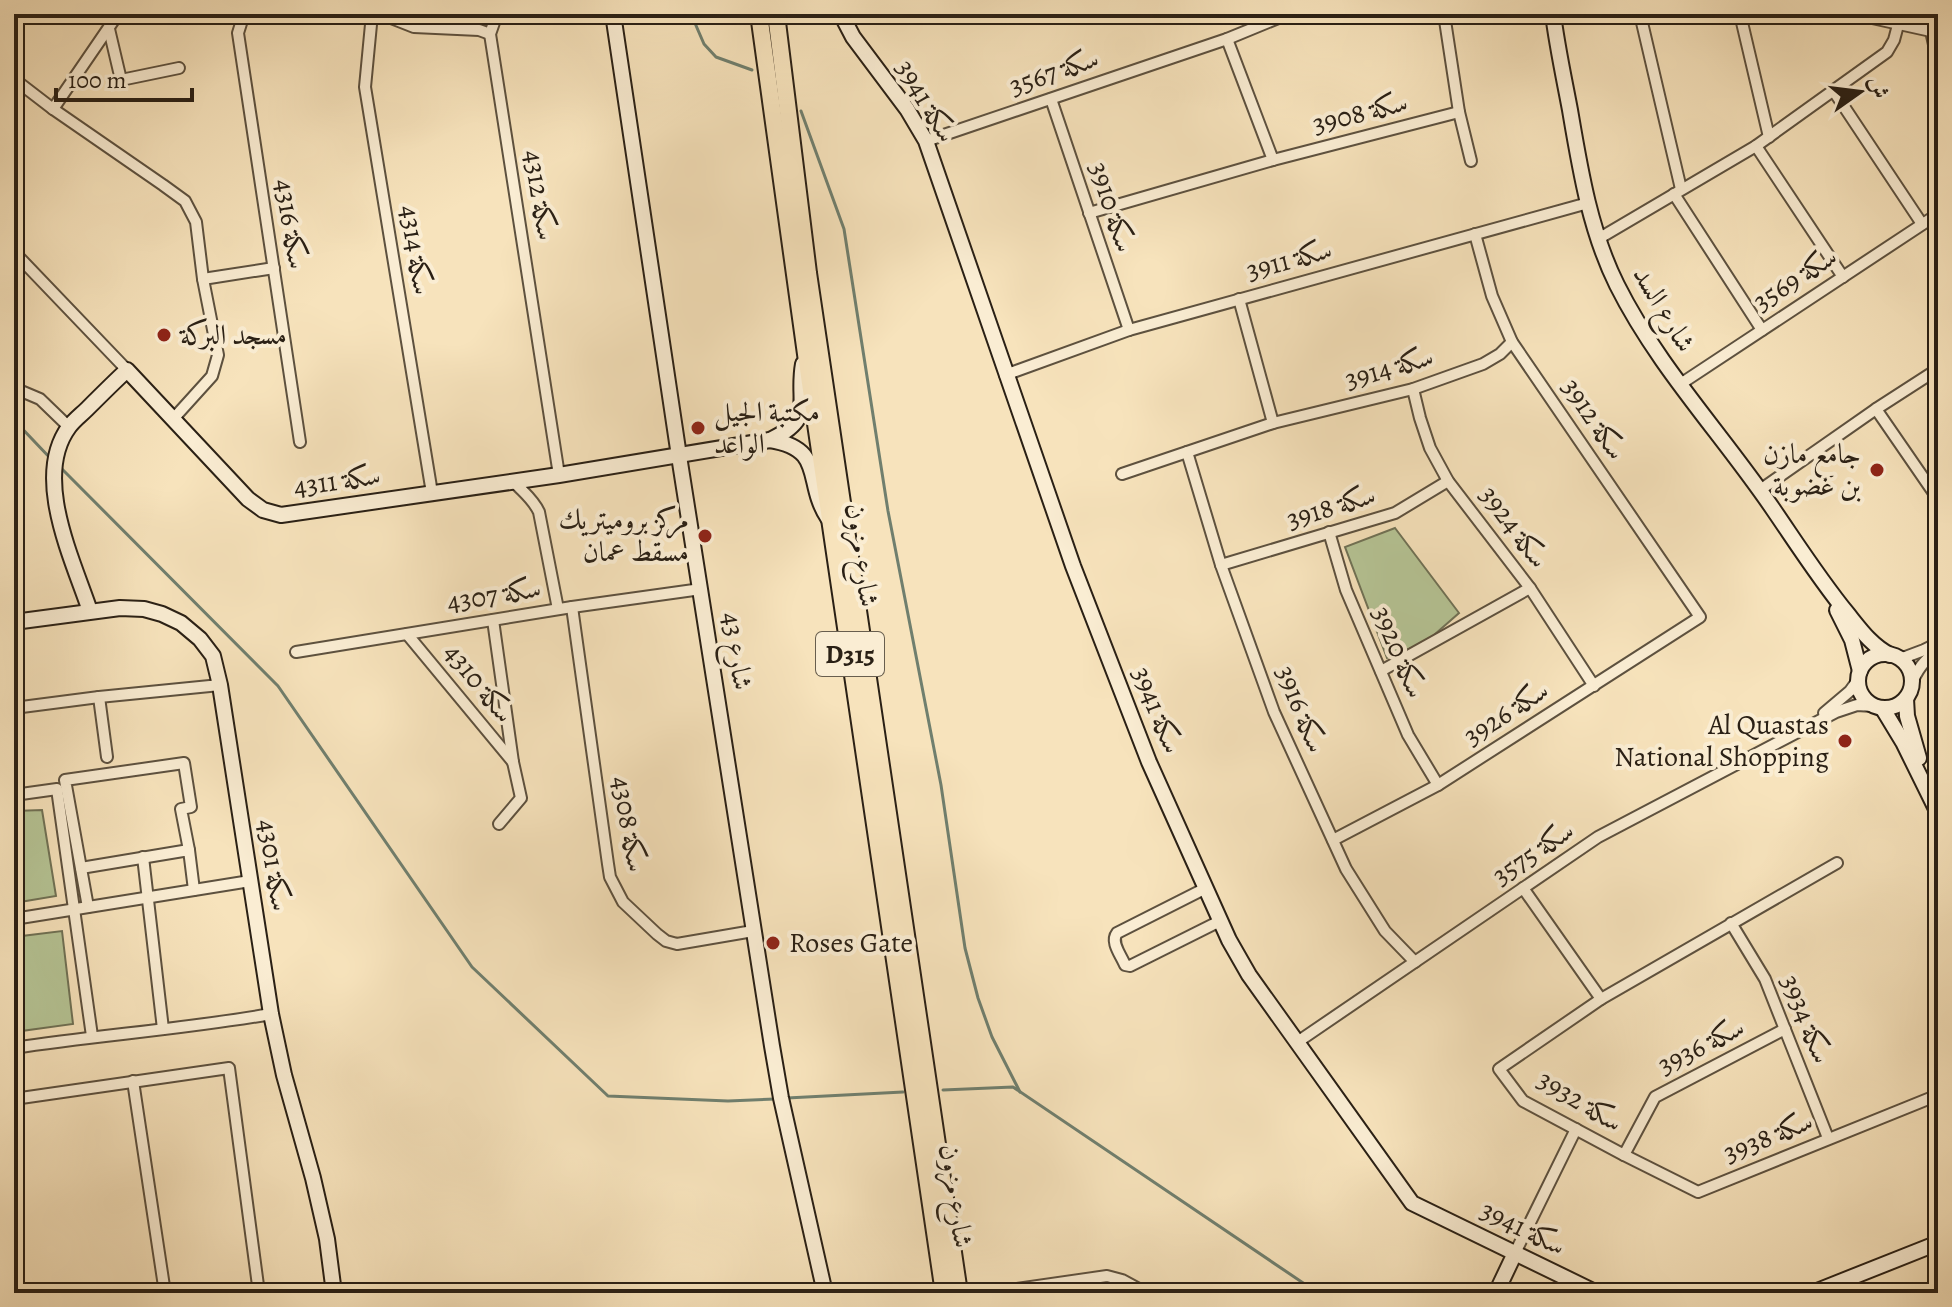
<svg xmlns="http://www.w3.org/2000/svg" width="1952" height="1307" viewBox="0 0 1952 1307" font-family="Alegreya,Amiri,serif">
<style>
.green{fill:#b6c596;stroke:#707256;stroke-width:2}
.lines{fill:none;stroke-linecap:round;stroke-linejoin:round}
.stream{stroke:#707f6e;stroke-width:3}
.street-casing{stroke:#5d513f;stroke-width:14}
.secondary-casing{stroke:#2a2015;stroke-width:18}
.primary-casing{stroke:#2a2015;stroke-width:20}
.street{stroke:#faedd3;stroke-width:10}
.secondary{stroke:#faedd3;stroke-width:14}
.primary{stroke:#f7e3bc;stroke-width:16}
.poi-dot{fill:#8f2418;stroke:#faedd3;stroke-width:3}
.labels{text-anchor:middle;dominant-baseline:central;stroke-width:8;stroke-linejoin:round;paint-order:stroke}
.shield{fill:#faedd3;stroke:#685e4e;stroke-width:2}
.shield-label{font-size:26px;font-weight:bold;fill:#2a2015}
.street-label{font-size:28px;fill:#2a2015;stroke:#faedd3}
.poi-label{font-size:28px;fill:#2a2015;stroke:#faedd3;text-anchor:start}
</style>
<rect width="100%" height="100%" fill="#f7e3bc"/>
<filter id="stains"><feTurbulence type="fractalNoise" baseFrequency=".0025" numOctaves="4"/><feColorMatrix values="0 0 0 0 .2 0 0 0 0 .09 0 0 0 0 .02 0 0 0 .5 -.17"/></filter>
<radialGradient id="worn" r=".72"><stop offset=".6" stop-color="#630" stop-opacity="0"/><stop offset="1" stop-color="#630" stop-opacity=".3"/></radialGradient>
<g class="green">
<polygon points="1395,528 1459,613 1426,642 1387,658 1345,547"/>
<polygon points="42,810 56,896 14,903 14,811"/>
<polygon points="62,931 73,1024 14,1032 14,937"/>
</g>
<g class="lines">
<g class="stream">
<polyline points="691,14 704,44 716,57 752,70"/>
<polyline points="801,111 844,229 888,511 941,785 965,948 978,998 992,1037 1020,1092"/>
<polyline points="14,420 52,460"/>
<polyline points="61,468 278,686 472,967 608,1096 728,1101 775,1099"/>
<polyline points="943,1090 1013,1087 1318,1293"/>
<polyline points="787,1098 903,1092"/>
</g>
<g class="street-casing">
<g id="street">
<polyline points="244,14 238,33 300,442"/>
<polyline points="372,14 365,87 432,493"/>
<polyline points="381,14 414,27 479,30 490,34"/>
<polyline points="497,14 490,34 559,475"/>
<polyline points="1444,14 1459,112 1471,161"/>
<polyline points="1640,14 1681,189"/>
<polyline points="1740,14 1769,137"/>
<polyline points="1854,14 1931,31"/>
<polyline points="1932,14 1931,31 1938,63"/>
<polyline points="109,29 121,80 179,68"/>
<polyline points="1227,39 1273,160"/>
<polyline points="14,79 53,109 163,185 185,201 196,222 203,279 218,355 212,376 174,418"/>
<polyline points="1833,90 1922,224"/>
<polyline points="1051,99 1129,330"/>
<polyline points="53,109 118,14"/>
<polyline points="926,141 1227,39 1288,14"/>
<polyline points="1756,146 1843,277"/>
<polyline points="1674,194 1762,330"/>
<polyline points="1089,213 1273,160 1459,112"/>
<polyline points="1598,239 1756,146 1887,52 1894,40 1898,25"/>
<polyline points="14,252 127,370"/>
<polyline points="203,279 274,268"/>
<polyline points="1239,299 1273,423"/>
<polyline points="1005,375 1129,330 1588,203"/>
<polyline points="1679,385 1938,214"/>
<polyline points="14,388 40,399 69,427"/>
<polyline points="1413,389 1420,418 1430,448 1448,481 1530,588 1594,686"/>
<polyline points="1876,409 1938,499"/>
<polyline points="1187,452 1221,565 1274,712 1346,869 1385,931 1415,962"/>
<polyline points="1122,474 1273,423 1413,389 1483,364 1500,354 1512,342"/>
<path d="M514,482c9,10 19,17 25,30l19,97"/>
<polyline points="1760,490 1876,409 1938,369"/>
<polyline points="1329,532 1346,590 1408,735 1438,785"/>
<polyline points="1221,565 1395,513 1448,481"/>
<polyline points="572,607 608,864 610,877 623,902 657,934 666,941 677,944 753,931"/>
<polyline points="493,620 513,762 521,798 499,824"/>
<polyline points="407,634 513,762"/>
<polyline points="296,652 572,607 701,589"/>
<polyline points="1900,659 1924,650 1938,643"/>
<polyline points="1381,671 1530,588"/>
<path d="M1911,686c5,-16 14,-26 27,-37"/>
<polyline points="99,697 107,757"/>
<polyline points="14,708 99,697 220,685"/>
<polyline points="1824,713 1850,691 1858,680"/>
<polyline points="14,795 57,789 92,1036"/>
<polyline points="1333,840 1438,785 1700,617 1512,342 1492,296 1475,234"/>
<polyline points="143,857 163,1029"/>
<polyline points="1837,863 1601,999 1499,1069 1523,1101 1624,1155 1698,1192 1933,1097"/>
<polyline points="81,868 189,850 194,890"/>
<path d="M1206,888l-89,45c-7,9 4,22 8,32l5,1 90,-45"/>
<polyline points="1523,888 1601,999"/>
<polyline points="88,907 65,780 184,763 191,807 181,809 189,850"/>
<polyline points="14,919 250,881"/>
<polyline points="1731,923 1765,979 1828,1138"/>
<polyline points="1296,1043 1598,837 1836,712 1857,705 1873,706"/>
<path d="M14,1048c85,-13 172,-19 257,-34"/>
<polyline points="133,1081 165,1293"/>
<polyline points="14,1099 229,1068 259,1293"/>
<polyline points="1624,1155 1655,1097 1785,1029"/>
<polyline points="1515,1253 1576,1129"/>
<polyline points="995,1292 1107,1276 1122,1280 1146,1293"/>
</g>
</g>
<g class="secondary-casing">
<g id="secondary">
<polyline points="613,14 679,456 772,1046 781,1098 825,1293"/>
<polyline points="841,14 853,37 907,109 926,141 1073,566 1149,762 1229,940 1249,975 1412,1203 1597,1293"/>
<path d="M1553,14c4,32 11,64 17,96 10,59 20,121 47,175 41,82 105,149 156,224 24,35 47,71 74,104 13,16 24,32 43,42"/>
<path d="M770,440c56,9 34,42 58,78"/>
<polyline points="1837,610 1852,640 1860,671"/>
<path d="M90,611c-17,-51 -58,-134 -21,-184 5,-7 12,-12 18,-18 13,-13 26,-26 40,-39l121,129 15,11 18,5 278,-40 211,-35c46,-22 26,-37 33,-76"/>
<polyline points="14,622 120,608 144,609 162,614 181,623 200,639 213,656 220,685 271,1014 284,1075 313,1178 327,1239 334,1293"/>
<circle cx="1885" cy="681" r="27"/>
<polyline points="1906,699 1907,716 1919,758"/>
<polyline points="1883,709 1903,742 1938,813"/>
<polyline points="1496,1293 1515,1253"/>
<polyline points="1812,1293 1938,1243"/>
</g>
</g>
<g class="primary-casing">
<g id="primary">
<polyline points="759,14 810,383 944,1293"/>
<polyline points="776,14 808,273 959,1293"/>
</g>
</g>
<use href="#street" class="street"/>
<use href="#secondary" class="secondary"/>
<use href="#primary" class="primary"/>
</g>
<g class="poi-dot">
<circle cx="164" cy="335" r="8"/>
<circle cx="698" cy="428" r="8"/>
<circle cx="1877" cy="470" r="8"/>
<circle cx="705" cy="536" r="8"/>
<circle cx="1845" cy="741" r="8"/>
<circle cx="773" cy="943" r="8"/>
</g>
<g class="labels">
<rect class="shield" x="816" y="632" width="68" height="44" rx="6"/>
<g class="shield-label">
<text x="850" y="654">D315</text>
</g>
<g class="street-label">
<text transform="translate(1054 72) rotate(-19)">سكة 3567</text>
<text transform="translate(926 101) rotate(59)">سكة 3941</text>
<text transform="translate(1360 113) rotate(-14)">سكة 3908</text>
<text transform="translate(540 195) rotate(81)">سكة 4312</text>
<text transform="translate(1112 207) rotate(72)">سكة 3910</text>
<text transform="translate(291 224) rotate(81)">سكة 4316</text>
<text transform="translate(416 250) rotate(81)">سكة 4314</text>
<text transform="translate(1289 260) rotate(-15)">سكة 3911</text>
<text transform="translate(1795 279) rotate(-33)">سكة 3569</text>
<text transform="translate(1664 309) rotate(59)">شارع السد</text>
<text transform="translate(1389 368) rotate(-16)">سكة 3914</text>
<text transform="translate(1594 419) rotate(56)">سكة 3912</text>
<text transform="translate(337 481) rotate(-8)">سكة 4311</text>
<text transform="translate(1331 507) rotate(-17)">سكة 3918</text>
<text transform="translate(1514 527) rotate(53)">سكة 3924</text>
<text transform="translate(862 555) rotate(82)">شارع مزون</text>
<text transform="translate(494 595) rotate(-9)">سكة 4307</text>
<text transform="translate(737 651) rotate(81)">شارع 43</text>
<text transform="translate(1399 652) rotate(67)">سكة 3920</text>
<text transform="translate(479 683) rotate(51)">سكة 4310</text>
<text transform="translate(1301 709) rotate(68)">سكة 3916</text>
<text transform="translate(1157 710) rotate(68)">سكة 3941</text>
<text transform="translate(1506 713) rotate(-33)">سكة 3926</text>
<text transform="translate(629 824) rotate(80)">سكة 4308</text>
<text transform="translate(1533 853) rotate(-34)">سكة 3575</text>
<text transform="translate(274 865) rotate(81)">سكة 4301</text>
<text transform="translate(1806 1019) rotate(68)">سكة 3934</text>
<text transform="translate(1701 1046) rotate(-27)">سكة 3936</text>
<text transform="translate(1580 1101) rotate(31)">سكة 3932</text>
<text transform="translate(1768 1137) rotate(-22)">سكة 3938</text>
<text transform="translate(956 1196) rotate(82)">شارع مزون</text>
<text transform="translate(1523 1228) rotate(26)">سكة 3941</text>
</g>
<g class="poi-label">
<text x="180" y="335">مسجد البركة</text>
<text x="714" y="412">مكتبة الجيل<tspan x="714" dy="32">الواعد</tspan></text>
<text x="1861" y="454" text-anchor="end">جامع مازن<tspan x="1861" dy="32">بن غضوبة</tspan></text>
<text x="689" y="520" text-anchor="end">مركز بروميتريك<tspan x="689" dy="32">مسقط عمان</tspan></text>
<text x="1829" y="725" text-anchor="end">Al Quastas<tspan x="1829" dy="32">National Shopping</tspan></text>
<text x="789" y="943">Roses Gate</text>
</g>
</g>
<rect width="1952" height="1307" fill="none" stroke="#f7e3bc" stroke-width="48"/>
<rect x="16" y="16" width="1920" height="1275" fill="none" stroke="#2a2015" stroke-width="4"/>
<rect x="24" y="24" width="1904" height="1259" fill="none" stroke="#2a2015" stroke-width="2"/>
<g transform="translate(1860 92) rotate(76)" stroke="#faedd3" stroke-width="6" paint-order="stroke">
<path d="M0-6L14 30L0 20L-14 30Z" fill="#2a2015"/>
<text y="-12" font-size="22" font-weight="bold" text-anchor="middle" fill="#2a2015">ش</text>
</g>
<path d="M56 88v12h136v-12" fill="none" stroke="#2a2015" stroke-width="4"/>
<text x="68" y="88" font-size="24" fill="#2a2015" stroke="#faedd3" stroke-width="6" paint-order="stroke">100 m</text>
<rect width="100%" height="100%" filter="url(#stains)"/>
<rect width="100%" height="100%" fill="url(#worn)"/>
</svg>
